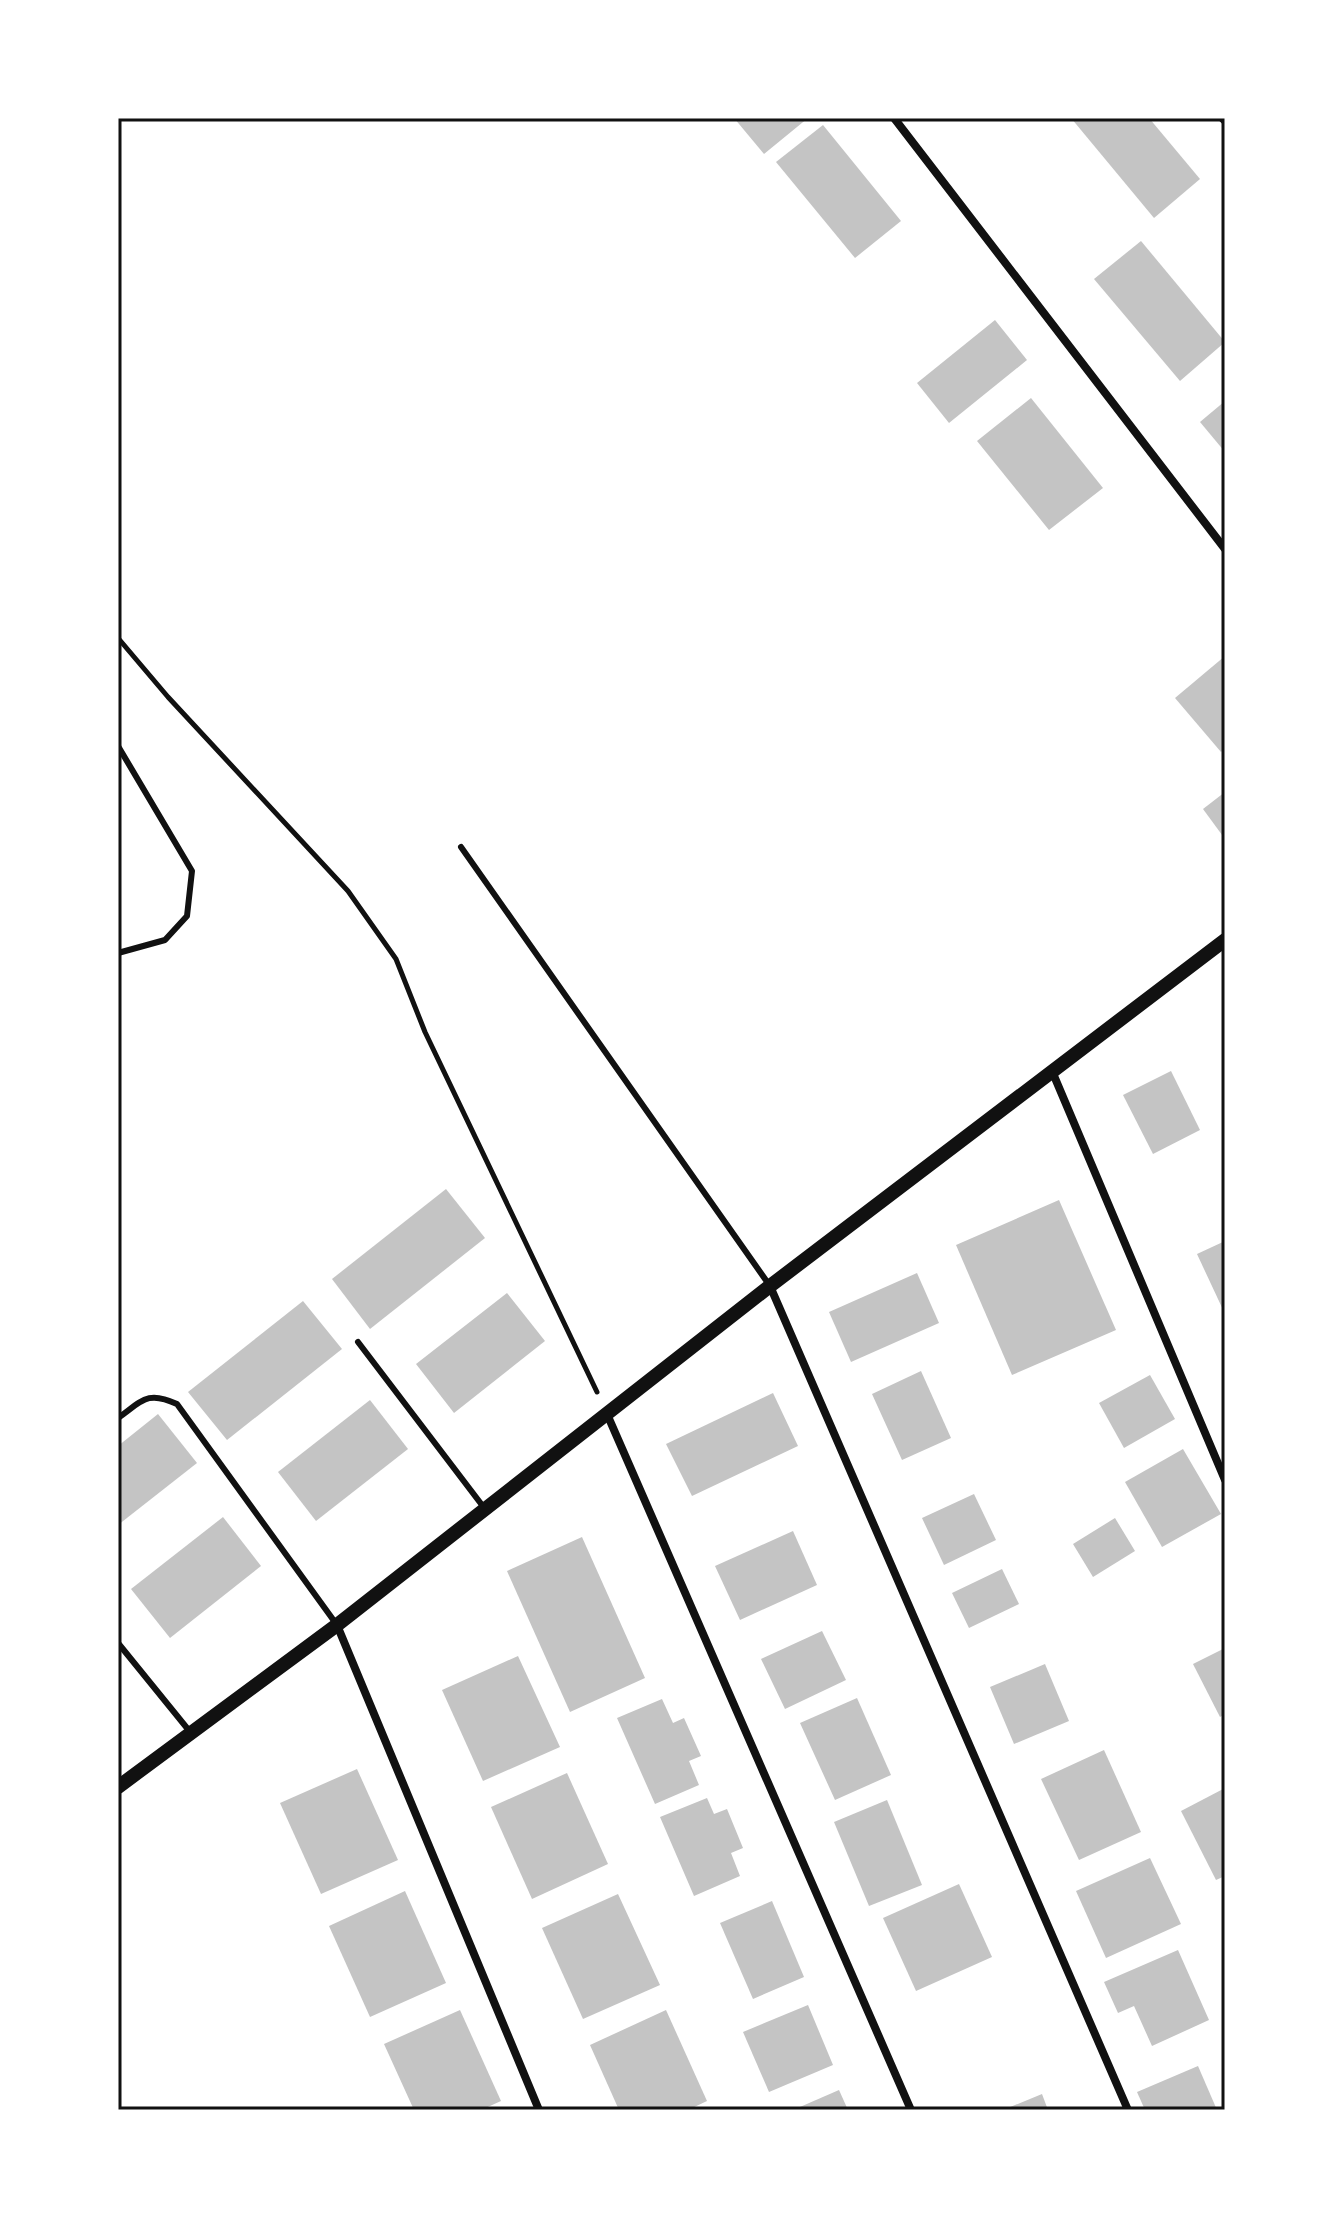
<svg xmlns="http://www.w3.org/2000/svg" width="1343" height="2228" viewBox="0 0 1343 2228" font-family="Montserrat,sans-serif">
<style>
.building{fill:#c4c4c4}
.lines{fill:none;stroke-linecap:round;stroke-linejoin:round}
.path{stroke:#111;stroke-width:5}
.service{stroke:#111;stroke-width:6}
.minor{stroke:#111;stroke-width:8}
.tertiary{stroke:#111;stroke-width:14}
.neatline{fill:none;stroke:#111;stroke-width:3}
</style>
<rect width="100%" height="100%" fill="#fff"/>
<g class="building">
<polygon points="734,118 808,118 764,154"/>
<polygon points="1071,118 1149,118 1200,179 1154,218"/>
<polygon points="823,125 901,221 855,258 776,162"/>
<polygon points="1141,241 1225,342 1180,381 1094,279"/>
<polygon points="995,320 1027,360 949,423 917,383"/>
<polygon points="1031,398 1103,488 1049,530 977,441"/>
<polygon points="1225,401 1225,452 1200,422"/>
<polygon points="1225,656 1225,748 1221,752 1175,698"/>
<polygon points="1225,792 1225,839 1203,809"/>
<polygon points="1171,1071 1200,1130 1153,1154 1123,1095"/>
<polygon points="446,1189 485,1238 370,1329 332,1279"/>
<polygon points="1059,1200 1116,1330 1012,1375 956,1245"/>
<polygon points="1225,1241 1225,1314 1197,1254"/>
<polygon points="917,1273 939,1323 851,1362 829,1312"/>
<polygon points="507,1293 545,1341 454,1413 416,1364"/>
<polygon points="303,1301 342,1349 227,1440 188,1392"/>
<polygon points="921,1371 951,1438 902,1460 872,1394"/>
<polygon points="1150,1375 1175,1419 1124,1448 1099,1403"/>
<polygon points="773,1393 798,1446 692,1496 666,1444"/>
<polygon points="370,1400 408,1449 316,1521 278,1472"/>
<polygon points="158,1414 197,1463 118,1525 118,1446"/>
<polygon points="1183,1449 1221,1514 1162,1547 1125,1482"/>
<polygon points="974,1494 996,1540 944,1565 922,1518"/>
<polygon points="223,1517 261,1566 170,1638 131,1589"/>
<polygon points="1115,1518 1135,1551 1093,1577 1073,1544"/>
<polygon points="793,1531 817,1585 740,1620 715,1566"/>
<polygon points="582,1537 645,1678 570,1712 507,1571"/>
<polygon points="1002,1569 1019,1604 969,1628 952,1593"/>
<polygon points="822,1631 846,1680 785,1709 761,1659"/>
<polygon points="1225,1648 1225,1714 1220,1717 1193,1664"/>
<polygon points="518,1656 560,1747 483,1781 442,1690"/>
<polygon points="1045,1664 1069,1721 1014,1744 990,1687"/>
<polygon points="857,1698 891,1775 835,1800 800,1723"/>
<polygon points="662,1699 673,1723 684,1718 701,1756 689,1761 699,1785 655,1804 617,1718"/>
<polygon points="1104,1750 1141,1832 1079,1860 1041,1779"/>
<polygon points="357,1769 398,1860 321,1894 280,1803"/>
<polygon points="567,1773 608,1864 532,1899 491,1807"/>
<polygon points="1225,1788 1225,1876 1216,1880 1181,1811"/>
<polygon points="707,1798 714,1814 727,1809 743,1848 731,1853 740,1876 694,1896 660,1817"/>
<polygon points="887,1800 922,1885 869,1906 834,1822"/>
<polygon points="1150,1858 1181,1924 1106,1958 1076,1891"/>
<polygon points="959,1884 992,1957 916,1991 883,1918"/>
<polygon points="405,1891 446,1983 370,2017 329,1926"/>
<polygon points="618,1894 660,1985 583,2019 542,1928"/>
<polygon points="772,1901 804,1977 753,1999 720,1923"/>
<polygon points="1178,1950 1209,2020 1152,2046 1134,2006 1118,2013 1104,1982"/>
<polygon points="808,2005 833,2065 769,2092 743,2032"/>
<polygon points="460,2010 501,2101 481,2110 414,2110 384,2044"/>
<polygon points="666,2010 707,2101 688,2110 619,2110 590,2045"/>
<polygon points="1198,2066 1217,2110 1145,2110 1137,2092"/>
<polygon points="839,2090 848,2110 793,2110"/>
<polygon points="1042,2094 1048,2110 1003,2110"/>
</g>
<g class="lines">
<polyline class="path" points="118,638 168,697 348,891 396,959 425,1032 597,1392"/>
<g class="service">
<polyline points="118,746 192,871 187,916 165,940 118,953"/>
<polyline points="461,847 770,1286"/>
<polyline points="358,1342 485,1509"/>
<path d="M118,1418c24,-17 29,-28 59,-14l160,221"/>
<polyline points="118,1643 191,1733"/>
</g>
<g class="minor">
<polyline points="894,118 1225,549"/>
<polyline points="1222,118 1225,121"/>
<polyline points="1052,1071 1225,1480"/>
<polyline points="770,1286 1128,2110"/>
<polyline points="607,1414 911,2110"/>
<polyline points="337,1625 539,2110"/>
</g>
<polyline class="tertiary" points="118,1787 337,1625 770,1286 1225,940"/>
</g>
<rect width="1343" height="2228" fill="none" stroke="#ffffff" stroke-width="240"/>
<rect x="120" y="120" width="1103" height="1988" class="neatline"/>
</svg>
